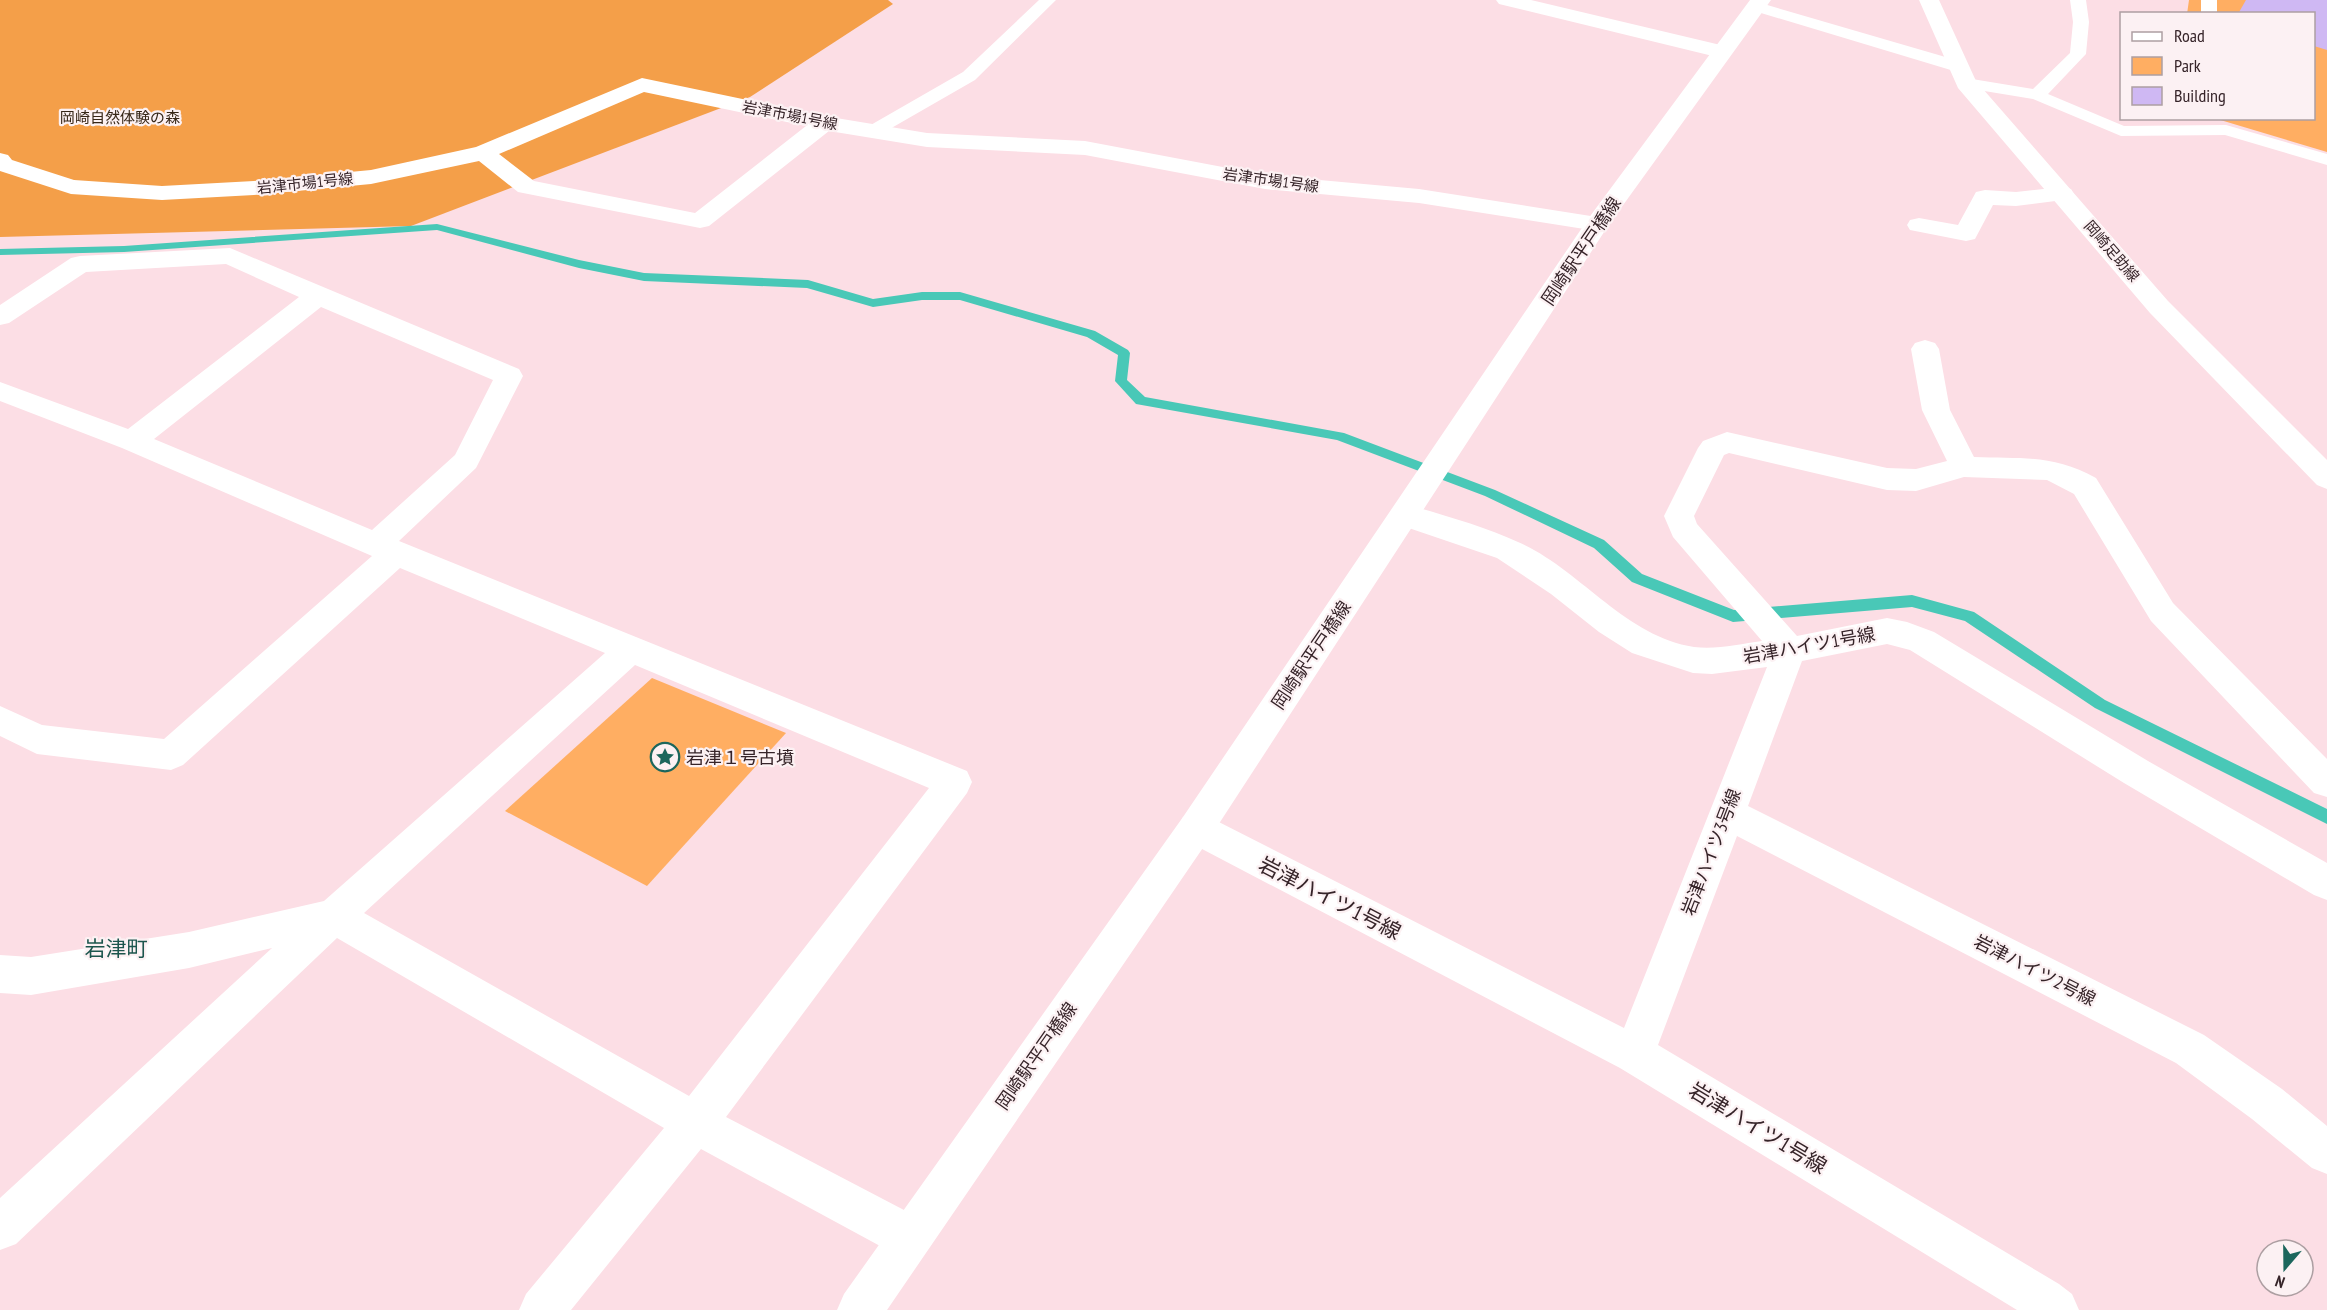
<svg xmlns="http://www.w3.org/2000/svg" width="2327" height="1310" viewBox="0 0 2327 1310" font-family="'PT Sans Narrow','Noto Sans JP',sans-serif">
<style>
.green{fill:#ffae62}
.forest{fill:#f49f49}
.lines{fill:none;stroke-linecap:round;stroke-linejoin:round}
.stream{fill:#49c8b7;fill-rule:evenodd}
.building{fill:#cfb8f3}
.service{fill:#fff;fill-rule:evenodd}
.minor{fill:#fff;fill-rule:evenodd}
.tertiary{fill:#fff;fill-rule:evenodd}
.primary{fill:#fff;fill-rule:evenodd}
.labels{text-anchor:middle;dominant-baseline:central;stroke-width:4.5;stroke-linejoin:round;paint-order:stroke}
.far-street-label{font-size:15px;fill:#362429;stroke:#fcf1f3}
.far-park-label{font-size:15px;fill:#362617;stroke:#fcf1f3}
.street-label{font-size:18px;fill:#362429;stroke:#fcf1f3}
.poi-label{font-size:18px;fill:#362429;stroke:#fcf1f3;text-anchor:start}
.near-street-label{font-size:21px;fill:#362429;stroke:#fcf1f3}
.quarter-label{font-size:21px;fill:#1c554d;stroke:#fcf1f3}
</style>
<rect width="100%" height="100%" fill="#fcdee5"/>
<g class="green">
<polygon points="2189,0 2327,0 2327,152 2217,119 2314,118 2314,14 2187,14"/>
<polygon points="652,678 786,733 647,886 505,811"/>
</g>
<polygon class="forest" points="0,0 888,0 893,4 750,97 411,226 0,237"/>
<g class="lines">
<polygon class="stream" points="437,224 579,260 644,273 808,280 873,299 922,292 960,292 1095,331 1128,350 1130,353 1127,380 1145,397 1344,433 1495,490 1604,540 1642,574 1734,610 1912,595 1974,612 2105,700 2327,809 2327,824 2095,708 1965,621 1912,607 1733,622 1632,582 1594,548 1485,496 1337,440 1136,404 1115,381 1118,355 1087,337 960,300 922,300 873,307 807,288 644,281 579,268 437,230 124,252 0,255 0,249 124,246"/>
</g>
<polygon class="building" points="2246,0 2327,0 2327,50 2314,46 2314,14 2238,14"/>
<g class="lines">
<g class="service">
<polygon points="1039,0 1056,0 975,80 881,134 869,134 866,130 869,126 963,72"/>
<polygon points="2070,0 2086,0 2089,22 2086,54 2048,94 2124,126 2226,125 2327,154 2327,165 2225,135 2121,136 2033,99 1960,87 1958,83 1960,79 1966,78 2033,89 2070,53 2073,22"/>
<rect x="2201" y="0" width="16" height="14"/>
<polygon points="1757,2 1966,63 1968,67 1960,72 1954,71 1751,10 1749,7"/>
</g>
<g class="minor">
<polygon points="1496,0 1531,0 1729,47 1732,52 1729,57 1721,58 1499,4"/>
<path d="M642,78l182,38 103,17 158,8 180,34 154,14 178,28 9,2 3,5 -3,5 -9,2 -178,-28 -154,-14 -180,-34 -158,-8 -98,-16 -120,95 -9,2 -182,-36 -39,-31 -108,23 -117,11 -92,5 -91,-6 -71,-23v-18l8,2 4,5 62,20 88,6 92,-5 117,-11 105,-23zM644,92l162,34 -111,87 -161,-32 -35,-27z"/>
<polygon points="2062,187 2071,189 2074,194 2071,199 2016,206 1993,205 1975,239 1966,241 1910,230 1907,225 1910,220 1919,218 1958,225 1976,192 1985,190 2016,192"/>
<path d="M230,248l289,121 4,7 -47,92 -77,73 568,230 5,11 -5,11 -241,324 199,104 6,16 -6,16 -16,6 -16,-6 -192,-104 -130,161h-52l7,-16 138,-166 -327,-190 -321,306 -16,6v-52l272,-250 -83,20 -158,27 -31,-2v-38l31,2 158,-25 135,-31 281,-248 -205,-85 -217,197 -12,5 -134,-16 -37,-18v-30l42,19 122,14 208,-183 -250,-108 -122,-47v-19l128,47 171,-132 -73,-33 -140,8 -77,51 -9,2v-20l71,-47 9,-2zM321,307l172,73 -38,75 -83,75 -218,-91zM635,665l294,123 -240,308 -325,-183z"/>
<path d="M1925,340l10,3 4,6 11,61 24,47c47,2 79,-3 122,21l77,125 154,156v38l-13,-4 -163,-172 -77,-127 -27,-14 -83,-3 -48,14 -29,-1 -158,-37 -5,2 -30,61 3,8 100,112 90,-18 20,4 27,10 214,129 179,102v37l-13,-5 -190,-112 -214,-133 -23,-6 -85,17 -54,145 456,229 78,54 45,37v48l-15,-6 -60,-49 -76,-56 -439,-227 -79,209 401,239 13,10 7,16h-62l-397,-242 -437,-229 -5,-11 5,-11 13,-5 13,5 415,211 143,-361 -55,7 -19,-1 -61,-20 -33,-21 -48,-38 -54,-36 -103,-35 -4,-8 4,-8 11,-3c35,10 81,23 113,38 62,27 106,94 176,105 22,3 46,-3 68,-6l-89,-104 -9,-21 34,-68 5,-7 24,-9 160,36 29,1 31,-8 -25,-51 -11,-61 4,-6z"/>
</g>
<polygon class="tertiary" points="1750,0 1771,0 1608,226 1209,839 887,1310 837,1310 844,1294 1183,817 1588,219"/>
<polygon class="primary" points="1919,0 1939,0 1976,81 2168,301 2327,460 2327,489 2317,485 2150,313 1958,88"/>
</g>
<defs>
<g id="sight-ring" transform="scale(1.5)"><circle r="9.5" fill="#fcf1f3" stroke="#1c665c" stroke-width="1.5"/><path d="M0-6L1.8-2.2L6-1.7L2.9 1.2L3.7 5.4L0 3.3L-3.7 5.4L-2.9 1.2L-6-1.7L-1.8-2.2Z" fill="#1c665c"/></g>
</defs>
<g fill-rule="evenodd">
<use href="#sight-ring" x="665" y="757"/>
</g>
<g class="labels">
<g class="far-street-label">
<text transform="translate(790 115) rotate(11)">岩津市場1号線</text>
<text transform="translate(1271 180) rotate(8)">岩津市場1号線</text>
<text transform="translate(305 183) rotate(-6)">岩津市場1号線</text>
<text transform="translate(2112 251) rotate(49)">岡崎足助線</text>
</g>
<g class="far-park-label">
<text x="120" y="117">岡崎自然体験の森</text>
</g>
<g class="street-label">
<text transform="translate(1581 251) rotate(-56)">岡崎駅平戸橋線</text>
<text transform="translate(1809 645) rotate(-10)">岩津ハイツ1号線</text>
<text transform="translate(1311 655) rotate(-56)">岡崎駅平戸橋線</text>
<text transform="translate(1711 852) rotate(-69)">岩津ハイツ3号線</text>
<text transform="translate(2035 970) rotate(27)">岩津ハイツ2号線</text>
<text transform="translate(1036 1056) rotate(-55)">岡崎駅平戸橋線</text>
</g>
<g class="poi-label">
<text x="686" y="757">岩津１号古墳</text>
</g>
<g class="near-street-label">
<text transform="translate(1330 898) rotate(27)">岩津ハイツ1号線</text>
<text transform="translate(1758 1128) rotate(31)">岩津ハイツ1号線</text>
</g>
<g class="quarter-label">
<text x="116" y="948">岩津町</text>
</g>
</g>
<rect x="2120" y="12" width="195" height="108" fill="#fcf1f3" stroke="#ad9fa2" stroke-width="1.5"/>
<rect x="2132" y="32" width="30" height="9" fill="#ffffff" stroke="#ad9fa2" stroke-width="1.5"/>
<text x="2174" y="42" font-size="18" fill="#362429">Road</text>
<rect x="2132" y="57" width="30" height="18" fill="#ffae62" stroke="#ad9fa2" stroke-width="1.5"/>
<text x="2174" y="72" font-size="18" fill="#362429">Park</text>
<rect x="2132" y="87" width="30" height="18" fill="#cfb8f3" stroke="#ad9fa2" stroke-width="1.5"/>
<text x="2174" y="102" font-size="18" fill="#362429">Building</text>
<g transform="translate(2285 1268) rotate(200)"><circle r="28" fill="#fcf1f3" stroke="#ad9fa2" stroke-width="1.5"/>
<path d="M0-4.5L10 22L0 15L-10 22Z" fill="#1c665c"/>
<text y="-9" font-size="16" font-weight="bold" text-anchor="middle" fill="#362429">N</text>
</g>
</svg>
